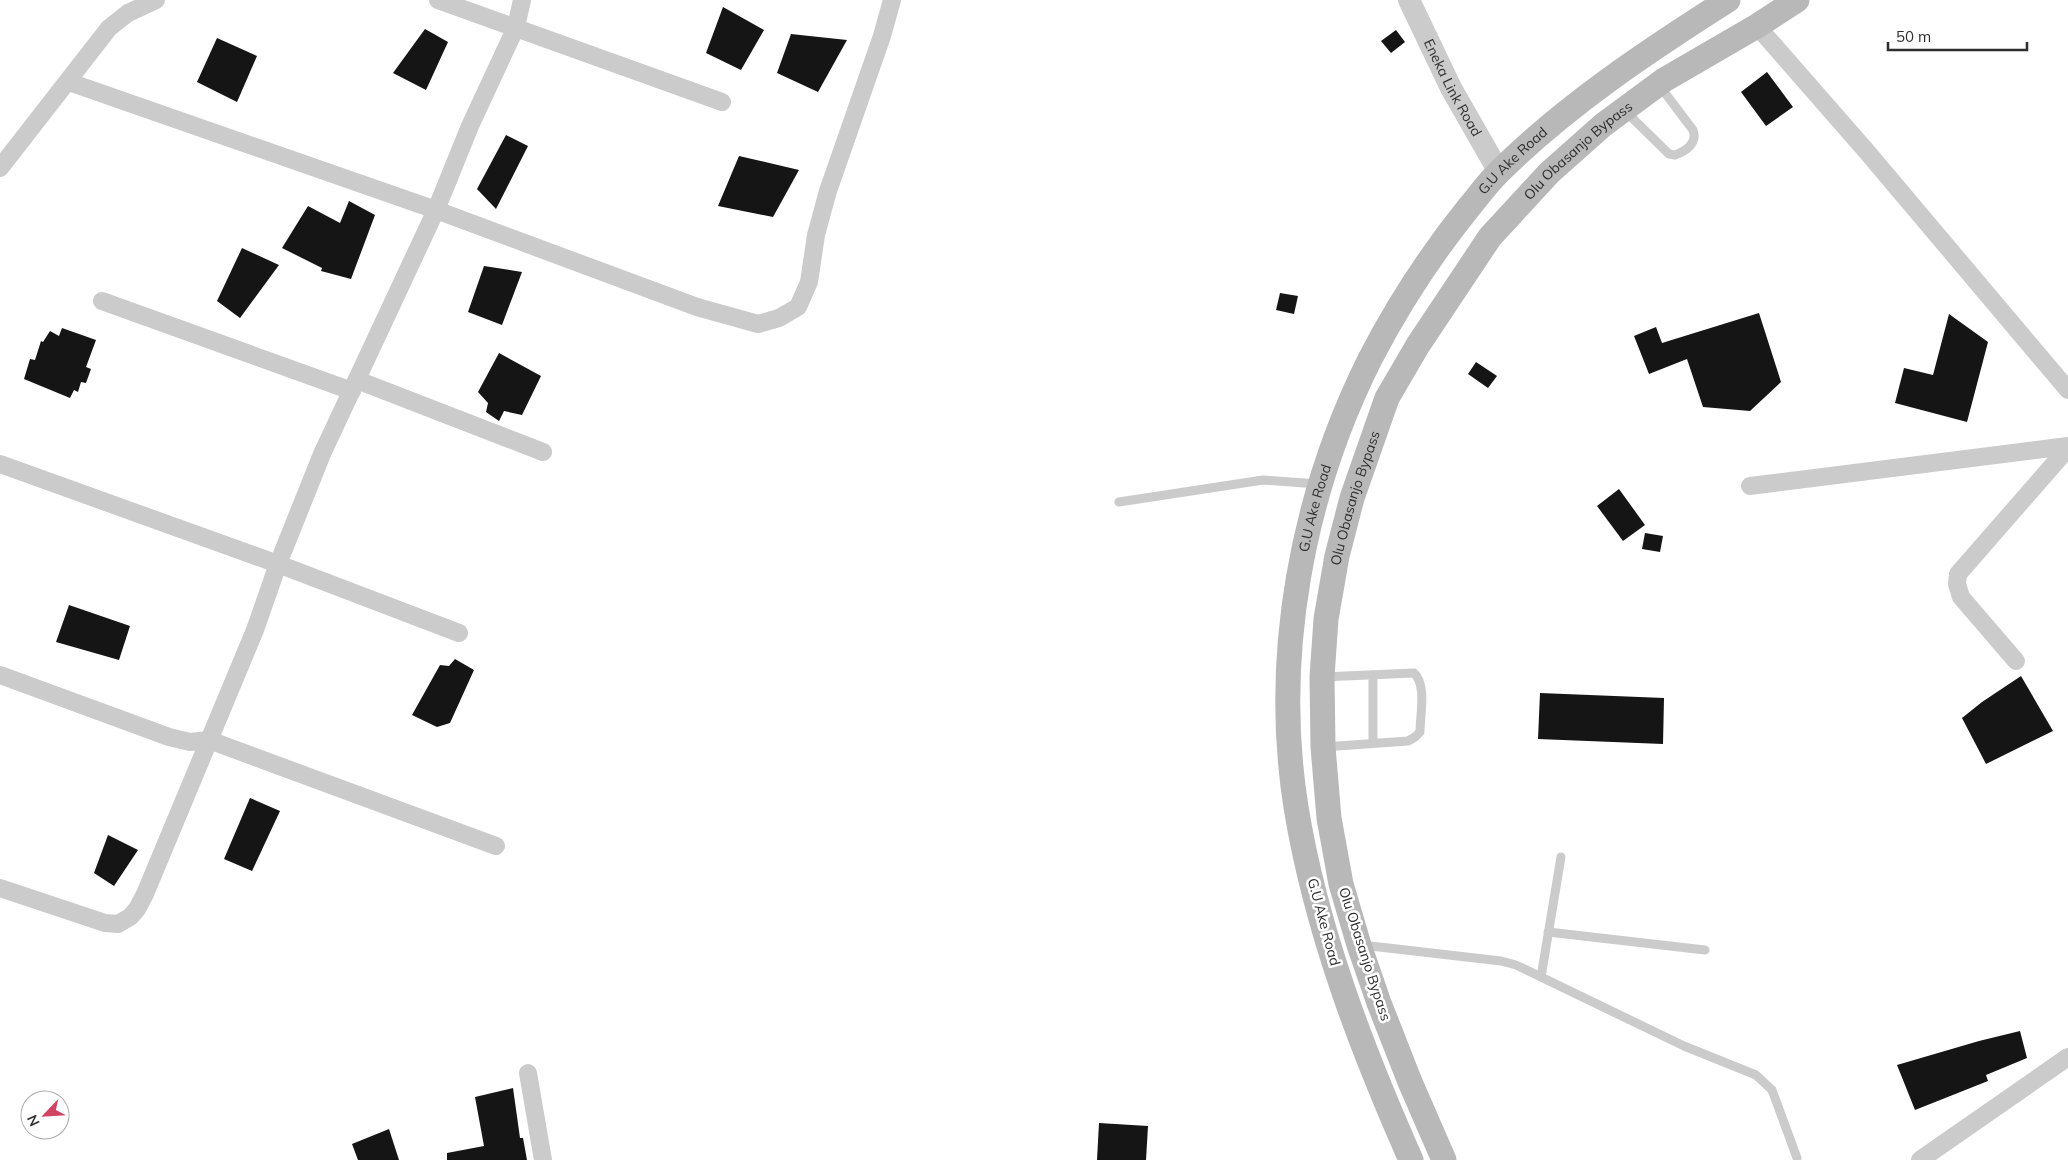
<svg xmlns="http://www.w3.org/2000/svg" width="2068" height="1160" viewBox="0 0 2068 1160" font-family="Mulish,sans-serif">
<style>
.building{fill:#151515}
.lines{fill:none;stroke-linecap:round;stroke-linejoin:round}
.service{stroke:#cbcbcb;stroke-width:9}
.minor{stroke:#cbcbcb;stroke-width:18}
.tertiary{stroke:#cbcbcb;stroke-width:22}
.secondary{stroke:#b8b8b8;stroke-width:25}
.labels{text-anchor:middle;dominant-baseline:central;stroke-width:5;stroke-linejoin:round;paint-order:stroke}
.street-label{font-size:14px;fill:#2e2e2e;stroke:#fff}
</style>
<rect width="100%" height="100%" fill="#fff"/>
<g class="building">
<polygon points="723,7 764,30 741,70 706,53"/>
<polygon points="425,29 448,42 426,90 393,73"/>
<polygon points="1396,30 1405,42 1391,53 1381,41"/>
<polygon points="791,34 847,40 818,92 777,73"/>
<polygon points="217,38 257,56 237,102 197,82"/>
<polygon points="1767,72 1793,107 1766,126 1741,92"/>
<polygon points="506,135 528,146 496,209 477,189"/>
<polygon points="739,156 799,170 773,217 718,206"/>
<polygon points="349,201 375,215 351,279 321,271 322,268 282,248 308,206 340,223"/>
<polygon points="242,248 279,265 240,318 217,301"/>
<polygon points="484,266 522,272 502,325 468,312"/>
<polygon points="1280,293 1298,296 1294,314 1276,310"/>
<polygon points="1759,313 1781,382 1750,411 1703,407 1687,359 1649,374 1634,336 1656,327 1662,343"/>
<polygon points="1949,314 1988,342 1967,422 1895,403 1904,368 1933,375"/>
<polygon points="62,328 96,340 86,367 91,369 86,383 81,382 78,392 74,390 70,398 24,379 30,359 35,360 41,341 43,342 50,331 59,336"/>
<polygon points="499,353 541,376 522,415 504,411 499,421 486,412 488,403 478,392"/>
<polygon points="1476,362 1497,376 1488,388 1468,374"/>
<polygon points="1619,489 1645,525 1623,541 1597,506"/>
<polygon points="1645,533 1663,536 1660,552 1642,549"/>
<polygon points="69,605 130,626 119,660 56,642"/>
<polygon points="455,659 474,670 450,723 437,727 412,715 440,665 449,666"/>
<polygon points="2021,676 2053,731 1986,764 1962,718 1982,702"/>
<polygon points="1540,693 1664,698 1663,744 1538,739"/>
<polygon points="250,798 280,811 252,871 224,859"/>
<polygon points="108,835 138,850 114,886 94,873"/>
<polygon points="2020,1031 2027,1058 1986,1075 1988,1081 1915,1110 1897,1065 1979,1041"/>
<polygon points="513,1088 520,1138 523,1138 527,1160 447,1160 447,1153 484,1146 475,1097"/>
<polygon points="1099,1123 1148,1126 1146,1160 1097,1160"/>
<polygon points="389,1129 399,1160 358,1160 352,1144"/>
</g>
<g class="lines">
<g class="service">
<path d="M1624,110l45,44 6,1c11,-4 23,-12 18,-25l-34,-45"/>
<polyline points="1119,502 1263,480 1318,484"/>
<path d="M1322,677l92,-4c13,12 6,42 6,59l-5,5 -7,4 -84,6"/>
<polyline points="1373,743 1373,675"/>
<polyline points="1548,932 1705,950"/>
<polyline points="1362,945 1501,961 1516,965 1684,1046 1756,1075 1772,1090 1797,1158"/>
<polyline points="1541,977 1561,857"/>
</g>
<g class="minor">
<polyline points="438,0 722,102"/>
<polyline points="1757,26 1868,153 2068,390"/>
<polyline points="69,82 436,210 697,307 758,324 779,318 798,307 809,282 816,235 828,191 882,36 892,0"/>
<polyline points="0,168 109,28 128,13 156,0"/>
<polyline points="102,301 352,391"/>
<polyline points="357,380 543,452"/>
<polyline points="0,464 278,564 459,633"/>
<polyline points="1750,486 2068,446"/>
<polyline points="2016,661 1961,597 1957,584 1958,574 2068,448"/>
<polyline points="0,675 169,737 190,742 209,740 496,846"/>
<polyline points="0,888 105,923 118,924 130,917 137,909 145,894 255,630 278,564 322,454 436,210 470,126 516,27 522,0"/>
<polyline points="528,1073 543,1160"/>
<polyline points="1920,1160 2068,1057"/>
</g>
<path class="tertiary" id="s1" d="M1409,0l42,88 48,84"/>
<g class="secondary">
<path id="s2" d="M1411,1160c-50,-113 -95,-230 -115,-353 -24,-151 6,-312 74,-448 28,-54 61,-105 100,-153 10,-12 19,-25 31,-36 67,-66 147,-119 227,-170"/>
<path id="s3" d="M1444,1160l-34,-78 -31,-79 -20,-58 -18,-61 -12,-66 -6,-71 -1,-70 4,-58 11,-63 15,-58 35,-100 31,-53 72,-108 59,-64 54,-48 61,-45 93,-54 40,-26"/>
</g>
</g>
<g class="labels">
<g class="street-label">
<text stroke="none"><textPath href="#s1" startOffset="98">Eneka Link Road</textPath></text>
<text stroke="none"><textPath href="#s3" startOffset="1106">Olu Obasanjo Bypass</textPath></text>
<text stroke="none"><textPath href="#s2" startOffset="1079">G.U Ake Road</textPath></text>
<text stroke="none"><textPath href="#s3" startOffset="686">Olu Obasanjo Bypass</textPath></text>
<text stroke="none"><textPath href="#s2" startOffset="674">G.U Ake Road</textPath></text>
<text transform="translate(1324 922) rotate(75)">G.U Ake Road</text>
<text transform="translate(1365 954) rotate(72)">Olu Obasanjo Bypass</text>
</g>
</g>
<g transform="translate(45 1115) rotate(245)"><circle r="24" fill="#ffffff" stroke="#ababab"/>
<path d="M0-4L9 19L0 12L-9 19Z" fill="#d14362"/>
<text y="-8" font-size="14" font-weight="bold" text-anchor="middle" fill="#2e2e2e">N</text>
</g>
<path d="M1888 42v8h139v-8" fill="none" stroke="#2e2e2e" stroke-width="2.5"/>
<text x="1896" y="42" font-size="15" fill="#2e2e2e" stroke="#ffffff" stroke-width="4" paint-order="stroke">50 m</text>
</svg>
